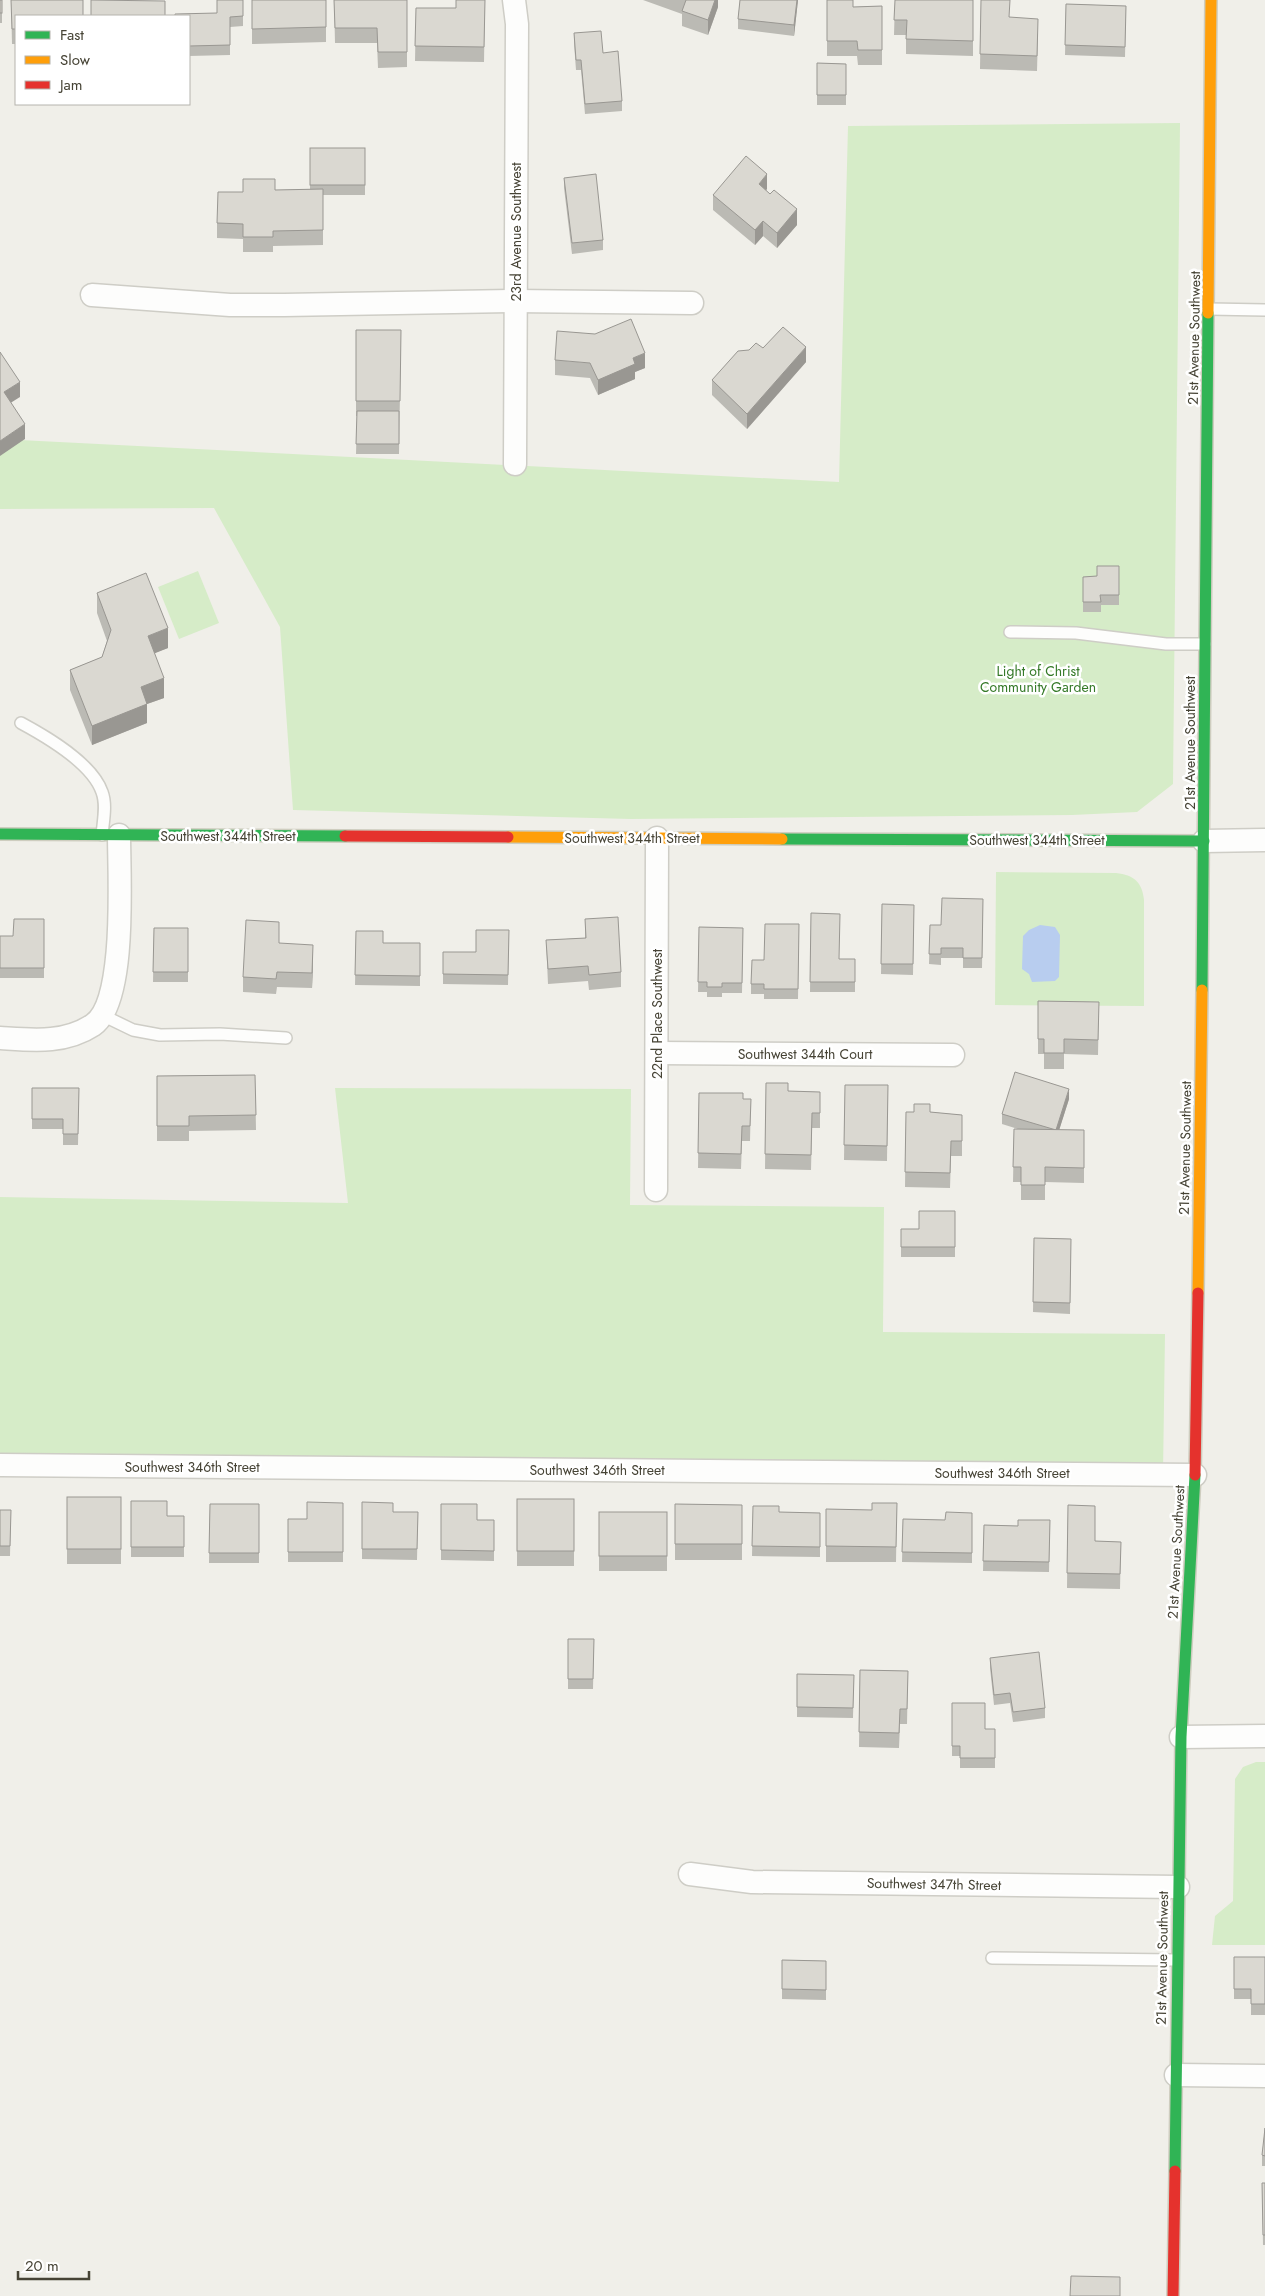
<svg xmlns="http://www.w3.org/2000/svg" width="1265" height="2296" viewBox="0 0 1265 2296" font-family="Jost,sans-serif">
<style>
.green{fill:#d6ecc8}
.water{fill:#b8cdef}
.lines{fill:none;stroke-linecap:round;stroke-linejoin:round}
.lane-casing{stroke:#cecdc6;stroke-width:14}
.street-casing{stroke:#cecdc6;stroke-width:25}
.fast-casing{stroke:#cecdbf;stroke-width:14}
.slow-casing{stroke:#cecdbf;stroke-width:14}
.jam-casing{stroke:#cecdbf;stroke-width:14}
.lane{stroke:#fdfdfc;stroke-width:11}
.street{stroke:#fdfdfc;stroke-width:22}
.fast{stroke:#30b455;stroke-width:11}
.slow{stroke:#ff9f0a;stroke-width:11}
.jam{stroke:#e5322d;stroke-width:11}
.wall{fill:#bbbab4}
.shaded-wall{fill:#999792}
.building{fill:#dad8d1;stroke:#999792}
.labels{text-anchor:middle;dominant-baseline:central;stroke-width:5;stroke-linejoin:round;paint-order:stroke}
.street-label{font-size:14px;fill:#464335;stroke:#fff}
.park-label{font-size:14px;fill:#347927;stroke:#fff}
</style>
<rect width="100%" height="100%" fill="#f0efe9"/>
<g class="green">
<polygon points="1180,123 1173,784 1137,812 1072,815 631,819 293,810 280,627 214,508 0,509 0,439 839,482 848,126"/>
<polygon points="198,571 219,623 179,639 158,587"/>
<path d="M996,872l120,1c18,2 26,9 28,27v106l-149,-1z"/>
<polygon points="335,1088 631,1089 630,1205 884,1207 883,1332 1165,1334 1163,1474 0,1465 0,1197 348,1203"/>
<polygon points="1256,1762 1265,1762 1265,1945 1212,1945 1215,1916 1233,1901 1235,1779 1243,1767"/>
</g>
<polygon class="water" points="1040,925 1055,927 1060,935 1059,977 1055,981 1032,982 1029,974 1022,969 1023,936 1029,930"/>
<g class="lines">
<g class="lane-casing">
<g id="lane">
<polyline points="1209,309 1265,310"/>
<polyline points="1010,632 1076,633 1166,644 1205,644"/>
<path d="M21,723c26,14 71,40 81,69 5,13 1,30 0,43"/>
<polyline points="102,1015 133,1030 160,1035 220,1034 286,1038"/>
<polyline points="992,1958 1177,1960"/>
</g>
</g>
<g class="street-casing">
<g id="street">
<polyline points="514,0 517,24 515,464"/>
<polyline points="92,295 230,305 284,305 515,301 692,303"/>
<polyline points="1204,841 1265,840"/>
<path d="M0,1038c32,2 64,6 93,-13 34,-23 26,-150 26,-190"/>
<polyline points="657,1053 953,1055"/>
<polyline points="656,1190 657,838"/>
<polyline points="0,1465 1195,1475"/>
<polyline points="1181,1737 1265,1736"/>
<polyline points="690,1874 752,1882 1178,1887"/>
<polyline points="1176,2075 1265,2076"/>
</g>
</g>
<g class="fast-casing">
<g id="fast">
<polyline points="0,834 345,836"/>
<polyline points="782,839 1204,841"/>
<polyline points="1202,990 1208,313"/>
<polyline points="1175,2171 1181,1737 1195,1475"/>
</g>
</g>
<g class="slow-casing">
<g id="slow">
<polyline points="1208,313 1211,0"/>
<polyline points="508,837 782,839"/>
<polyline points="1198,1293 1202,990"/>
</g>
</g>
<g class="jam-casing">
<g id="jam">
<polyline points="345,836 508,837"/>
<polyline points="1195,1475 1198,1293"/>
<polyline points="1173,2296 1175,2171"/>
</g>
</g>
<use href="#lane" class="lane"/>
<use href="#street" class="street"/>
<use href="#fast" class="fast"/>
<use href="#slow" class="slow"/>
<use href="#jam" class="jam"/>
</g>
<g class="wall">
<rect x="0" y="0" width="2" height="23"/>
<polygon points="11,0 16,16 16,44 12,44"/>
<polygon points="243,0 243,26 230,27 230,55 189,56 189,16 217,13"/>
<polygon points="252,0 326,0 326,42 252,44"/>
<polygon points="334,0 407,0 407,67 378,68 377,43 335,43"/>
<polygon points="485,0 484,62 415,61 416,8 456,8"/>
<polygon points="643,0 718,0 718,7 708,35 682,26 682,14"/>
<polygon points="740,0 798,0 794,36 738,29 738,19"/>
<polygon points="827,0 853,7 882,6 882,65 858,65 857,56 827,56"/>
<polygon points="895,0 973,0 973,56 906,54 906,35 894,35"/>
<polygon points="981,0 1038,34 1037,71 980,69"/>
<polygon points="1066,4 1126,6 1125,57 1065,55"/>
<polygon points="574,33 603,53 622,101 622,111 585,114 581,70 576,70 574,43"/>
<polygon points="817,63 846,64 846,105 817,105"/>
<polygon points="310,148 365,148 365,195 323,195 323,245 273,246 273,252 243,252 243,239 217,238 217,223 243,192 275,190 310,189"/>
<polygon points="564,178 603,240 603,250 572,254 564,188"/>
<polygon points="767,189 766,190 797,225 777,248 763,236 755,245 713,210 713,195"/>
<polygon points="401,330 399,454 356,454 357,416 356,416 356,401"/>
<polygon points="763,348 806,362 747,429 712,395 712,380 749,350"/>
<polygon points="555,360 645,368 635,372 635,379 598,395 590,378 555,375"/>
<polygon points="1119,566 1119,605 1101,605 1101,612 1083,612 1083,577 1097,576"/>
<polygon points="97,593 168,648 154,653 164,698 147,704 147,723 92,745 70,690 70,670 102,657 107,641 97,613"/>
<polygon points="983,899 982,968 963,968 963,958 941,958 941,965 929,964 930,925 941,925"/>
<polygon points="882,904 914,905 913,975 881,974"/>
<polygon points="811,913 839,959 855,959 855,992 810,992"/>
<polygon points="44,919 44,978 0,978 0,936 13,936"/>
<polygon points="585,919 621,972 621,987 589,990 588,981 548,984 546,940 585,938"/>
<polygon points="799,924 798,999 764,999 764,994 751,994 751,984 764,960"/>
<polygon points="699,927 743,928 742,993 722,993 722,997 707,997 707,992 698,992"/>
<polygon points="154,928 188,928 188,982 153,982"/>
<polygon points="509,930 508,985 443,984 443,952 476,952"/>
<polygon points="356,931 383,943 420,943 420,986 355,985"/>
<polygon points="279,943 313,961 312,988 277,987 276,994 243,992 243,977"/>
<polygon points="1038,1001 1099,1002 1098,1055 1064,1054 1064,1069 1044,1069 1044,1054 1038,1054"/>
<polygon points="255,1075 256,1130 189,1131 189,1141 157,1141 157,1076"/>
<polygon points="766,1083 788,1091 820,1092 820,1128 812,1128 811,1170 765,1169"/>
<polygon points="845,1085 888,1085 887,1161 844,1160"/>
<polygon points="32,1088 79,1088 78,1145 63,1145 63,1129 32,1129"/>
<polygon points="699,1093 743,1099 751,1099 750,1141 742,1141 741,1169 698,1168"/>
<polygon points="1069,1099 1059,1130 1084,1130 1084,1183 1045,1182 1045,1200 1021,1200 1021,1182 1013,1182 1014,1129 1018,1129 1002,1124 1002,1114"/>
<polygon points="906,1112 930,1112 962,1115 962,1156 951,1156 950,1188 905,1187"/>
<polygon points="955,1211 955,1257 901,1257 901,1229 919,1229"/>
<polygon points="1034,1238 1071,1239 1070,1314 1033,1312"/>
<rect x="67" y="1497" width="54" height="67"/>
<rect x="517" y="1499" width="57" height="67"/>
<polygon points="131,1501 167,1516 184,1516 184,1557 131,1557"/>
<polygon points="362,1502 393,1512 418,1512 417,1560 362,1559"/>
<polygon points="343,1503 343,1562 288,1562 288,1519 307,1519"/>
<polygon points="897,1503 896,1562 826,1562 826,1509 872,1510"/>
<polygon points="210,1504 259,1504 259,1563 209,1563"/>
<polygon points="441,1504 477,1520 494,1520 494,1561 441,1560"/>
<polygon points="675,1504 742,1505 742,1560 675,1560"/>
<polygon points="1068,1505 1095,1541 1121,1542 1120,1589 1067,1588"/>
<polygon points="753,1506 779,1512 820,1513 820,1557 752,1556"/>
<polygon points="0,1510 11,1510 10,1556 0,1556"/>
<rect x="599" y="1512" width="68" height="59"/>
<polygon points="972,1513 972,1563 902,1562 903,1519 945,1520"/>
<polygon points="1050,1520 1049,1572 983,1571 984,1525 1018,1526"/>
<polygon points="568,1639 594,1639 593,1689 568,1689"/>
<polygon points="990,1658 1045,1708 1045,1718 1013,1722 1010,1703 994,1705 990,1668"/>
<polygon points="860,1670 908,1671 907,1724 900,1724 899,1748 859,1747"/>
<polygon points="797,1674 854,1675 853,1718 797,1717"/>
<polygon points="952,1703 985,1729 995,1729 995,1768 960,1768 960,1756 952,1756"/>
<polygon points="1234,1957 1265,1957 1265,2015 1251,2015 1251,1999 1234,1999"/>
<polygon points="782,1960 826,1961 826,2000 782,1999"/>
<polygon points="1265,2128 1265,2166 1262,2166 1262,2155"/>
<polygon points="1262,2183 1265,2183 1265,2245 1263,2245"/>
</g>
<g class="shaded-wall">
<polygon points="715,0 718,0 718,7 708,35 708,20"/>
<polygon points="797,0 798,0 794,36 794,25"/>
<polygon points="767,174 767,189 759,199 759,184"/>
<polygon points="797,209 797,225 777,248 777,233"/>
<polygon points="763,221 763,236 755,245 755,230"/>
<polygon points="806,347 806,362 747,429 747,414"/>
<polygon points="645,353 645,368 635,372 635,379 598,395 598,380 633,358"/>
<polygon points="20,382 20,397 4,407 4,392"/>
<polygon points="25,424 25,439 0,456 0,441"/>
<polygon points="168,628 168,648 148,656 148,636"/>
<polygon points="164,678 164,698 147,704 147,723 92,745 92,726 141,687"/>
<polygon points="313,945 313,961 312,988 312,973"/>
<polygon points="1069,1089 1069,1099 1056,1140 1056,1130"/>
</g>
<g class="building">
<rect x="0" y="0" width="2" height="13"/>
<polygon points="11,0 83,0 83,16 16,16 16,29 12,29"/>
<polygon points="91,0 165,1 165,16 91,16"/>
<polygon points="217,0 243,0 243,16 230,17 230,45 189,46 189,16 175,16 175,14 217,13"/>
<polygon points="252,0 326,0 326,27 252,29"/>
<polygon points="334,0 407,0 407,52 378,52 377,28 335,28"/>
<polygon points="456,0 485,0 484,47 415,46 416,8 456,8"/>
<polygon points="686,0 715,0 708,20 682,11"/>
<polygon points="740,0 797,0 794,25 738,19"/>
<polygon points="827,0 853,0 853,7 882,6 882,50 858,50 857,41 827,41"/>
<polygon points="895,0 973,0 973,41 906,39 907,20 894,20"/>
<polygon points="981,0 1010,0 1009,17 1038,19 1037,56 980,54"/>
<polygon points="1066,4 1126,6 1125,47 1065,45"/>
<polygon points="601,31 603,53 618,51 622,101 585,104 581,60 576,60 574,33"/>
<polygon points="817,63 846,64 846,95 817,95"/>
<rect x="310" y="148" width="55" height="37"/>
<polygon points="746,156 767,174 759,184 770,194 774,190 797,209 777,233 763,221 755,230 713,195"/>
<polygon points="596,174 603,240 572,243 564,178"/>
<polygon points="243,179 275,179 275,190 323,189 323,230 273,231 273,237 243,237 243,224 217,223 218,192 243,192"/>
<polygon points="631,319 645,353 633,358 635,364 598,380 590,363 555,360 557,331 595,334"/>
<polygon points="783,327 806,347 747,414 712,380 738,351 749,350 756,343 763,348"/>
<polygon points="356,330 401,330 400,401 356,401"/>
<polygon points="0,352 20,382 4,392 25,424 0,441"/>
<polygon points="357,411 399,411 399,444 356,444"/>
<polygon points="1097,566 1119,566 1119,595 1100,595 1101,602 1083,602 1083,577 1097,576"/>
<polygon points="146,573 168,628 148,636 164,678 141,687 147,704 92,726 70,670 102,657 111,630 97,593"/>
<polygon points="942,898 983,899 982,958 963,958 963,948 941,948 941,954 929,954 930,925 941,925"/>
<polygon points="882,904 914,905 913,964 881,964"/>
<polygon points="811,913 840,914 839,959 855,959 855,982 810,982"/>
<polygon points="618,917 621,972 589,975 588,966 548,969 546,940 586,938 585,919"/>
<polygon points="14,919 44,919 44,968 0,968 0,936 13,936"/>
<polygon points="246,920 279,922 279,943 313,945 312,973 277,972 276,979 243,977"/>
<polygon points="765,924 799,924 798,989 764,989 764,984 751,984 752,960 764,960"/>
<polygon points="699,927 743,928 742,983 722,983 722,987 707,987 707,982 698,982"/>
<polygon points="154,928 188,928 188,972 153,972"/>
<polygon points="476,930 509,930 508,975 443,974 443,952 476,952"/>
<polygon points="356,931 383,931 383,943 420,943 420,976 355,975"/>
<polygon points="1038,1001 1099,1002 1098,1040 1064,1039 1064,1053 1044,1053 1044,1039 1038,1039"/>
<polygon points="1015,1072 1069,1089 1056,1130 1002,1114"/>
<polygon points="255,1075 256,1115 189,1116 189,1126 157,1126 157,1076"/>
<polygon points="766,1083 788,1083 788,1091 820,1092 820,1113 812,1113 811,1155 765,1154"/>
<polygon points="845,1085 888,1085 887,1146 844,1145"/>
<polygon points="32,1088 79,1088 78,1134 63,1134 63,1119 32,1119"/>
<polygon points="699,1093 743,1093 743,1099 751,1099 750,1126 742,1126 741,1154 698,1153"/>
<polygon points="914,1104 930,1104 930,1112 962,1115 962,1141 951,1141 950,1173 905,1172 906,1112 914,1112"/>
<polygon points="1014,1129 1084,1130 1084,1168 1045,1167 1045,1185 1021,1185 1021,1167 1013,1167"/>
<polygon points="919,1211 955,1211 955,1247 901,1247 901,1229 919,1229"/>
<polygon points="1034,1238 1071,1239 1070,1303 1033,1302"/>
<rect x="67" y="1497" width="54" height="52"/>
<rect x="517" y="1499" width="57" height="52"/>
<polygon points="131,1501 167,1501 167,1516 184,1516 184,1547 131,1547"/>
<polygon points="307,1502 343,1503 343,1552 288,1552 288,1519 307,1519"/>
<polygon points="362,1502 393,1503 393,1512 418,1512 417,1549 362,1549"/>
<polygon points="872,1503 897,1503 896,1547 826,1546 826,1509 872,1510"/>
<polygon points="210,1504 259,1504 259,1553 209,1553"/>
<polygon points="441,1504 477,1504 477,1520 494,1520 494,1551 441,1550"/>
<polygon points="675,1504 742,1505 742,1544 675,1544"/>
<polygon points="1068,1505 1095,1506 1095,1541 1121,1542 1120,1574 1067,1573"/>
<polygon points="753,1506 779,1506 779,1512 820,1513 820,1547 752,1546"/>
<polygon points="0,1510 11,1510 10,1546 0,1546"/>
<rect x="599" y="1512" width="68" height="44"/>
<polygon points="946,1512 972,1513 972,1553 902,1552 903,1519 945,1520"/>
<polygon points="1018,1520 1050,1520 1049,1562 983,1561 984,1525 1018,1526"/>
<polygon points="568,1639 594,1639 593,1679 568,1679"/>
<polygon points="1039,1652 1045,1708 1013,1712 1010,1693 994,1695 990,1658"/>
<polygon points="860,1670 908,1671 907,1709 900,1709 899,1733 859,1732"/>
<polygon points="797,1674 854,1675 853,1708 797,1707"/>
<polygon points="952,1703 985,1703 985,1729 995,1729 995,1758 960,1758 960,1746 952,1746"/>
<polygon points="1234,1957 1265,1957 1265,2004 1251,2004 1251,1989 1234,1989"/>
<polygon points="782,1960 826,1961 826,1990 782,1989"/>
<polygon points="1265,2128 1265,2156 1262,2155"/>
<polygon points="1262,2183 1265,2183 1265,2235 1263,2235"/>
<polygon points="1071,2276 1120,2277 1120,2296 1070,2296"/>
</g>
<g class="labels">
<g class="street-label">
<text transform="translate(516 232) rotate(-90)">23rd Avenue Southwest</text>
<text transform="translate(1194 338) rotate(-89)">21st Avenue Southwest</text>
<text transform="translate(1190 743) rotate(-90)">21st Avenue Southwest</text>
<text x="228" y="836">Southwest 344th Street</text>
<text x="632" y="838">Southwest 344th Street</text>
<text x="1037" y="840">Southwest 344th Street</text>
<text transform="translate(657 1014) rotate(-90)">22nd Place Southwest</text>
<text x="805" y="1054">Southwest 344th Court</text>
<text transform="translate(1185 1148) rotate(-89)">21st Avenue Southwest</text>
<text x="192" y="1467">Southwest 346th Street</text>
<text x="597" y="1470">Southwest 346th Street</text>
<text x="1002" y="1473">Southwest 346th Street</text>
<text transform="translate(1176 1552) rotate(-87)">21st Avenue Southwest</text>
<text transform="translate(934 1884) rotate(1)">Southwest 347th Street</text>
<text transform="translate(1162 1958) rotate(-89)">21st Avenue Southwest</text>
</g>
<g class="park-label">
<text x="1038" y="671">Light of Christ<tspan x="1038" dy="16">Community Garden</tspan></text>
</g>
</g>
<rect x="15" y="15" width="175" height="90" fill="#ffffff" stroke="#b5b4ae"/>
<rect x="25" y="31" width="25" height="8" fill="#30b455" stroke="#b5b4ae"/>
<text x="60" y="40" font-size="15" fill="#464335">Fast</text>
<rect x="25" y="56" width="25" height="8" fill="#ff9f0a" stroke="#b5b4ae"/>
<text x="60" y="65" font-size="15" fill="#464335">Slow</text>
<rect x="25" y="81" width="25" height="8" fill="#e5322d" stroke="#b5b4ae"/>
<text x="60" y="90" font-size="15" fill="#464335">Jam</text>
<path d="M18 2271v8h71v-8" fill="none" stroke="#464335" stroke-width="2.5"/>
<text x="25" y="2271" font-size="15" fill="#464335" stroke="#ffffff" stroke-width="4" paint-order="stroke">20 m</text>
</svg>
